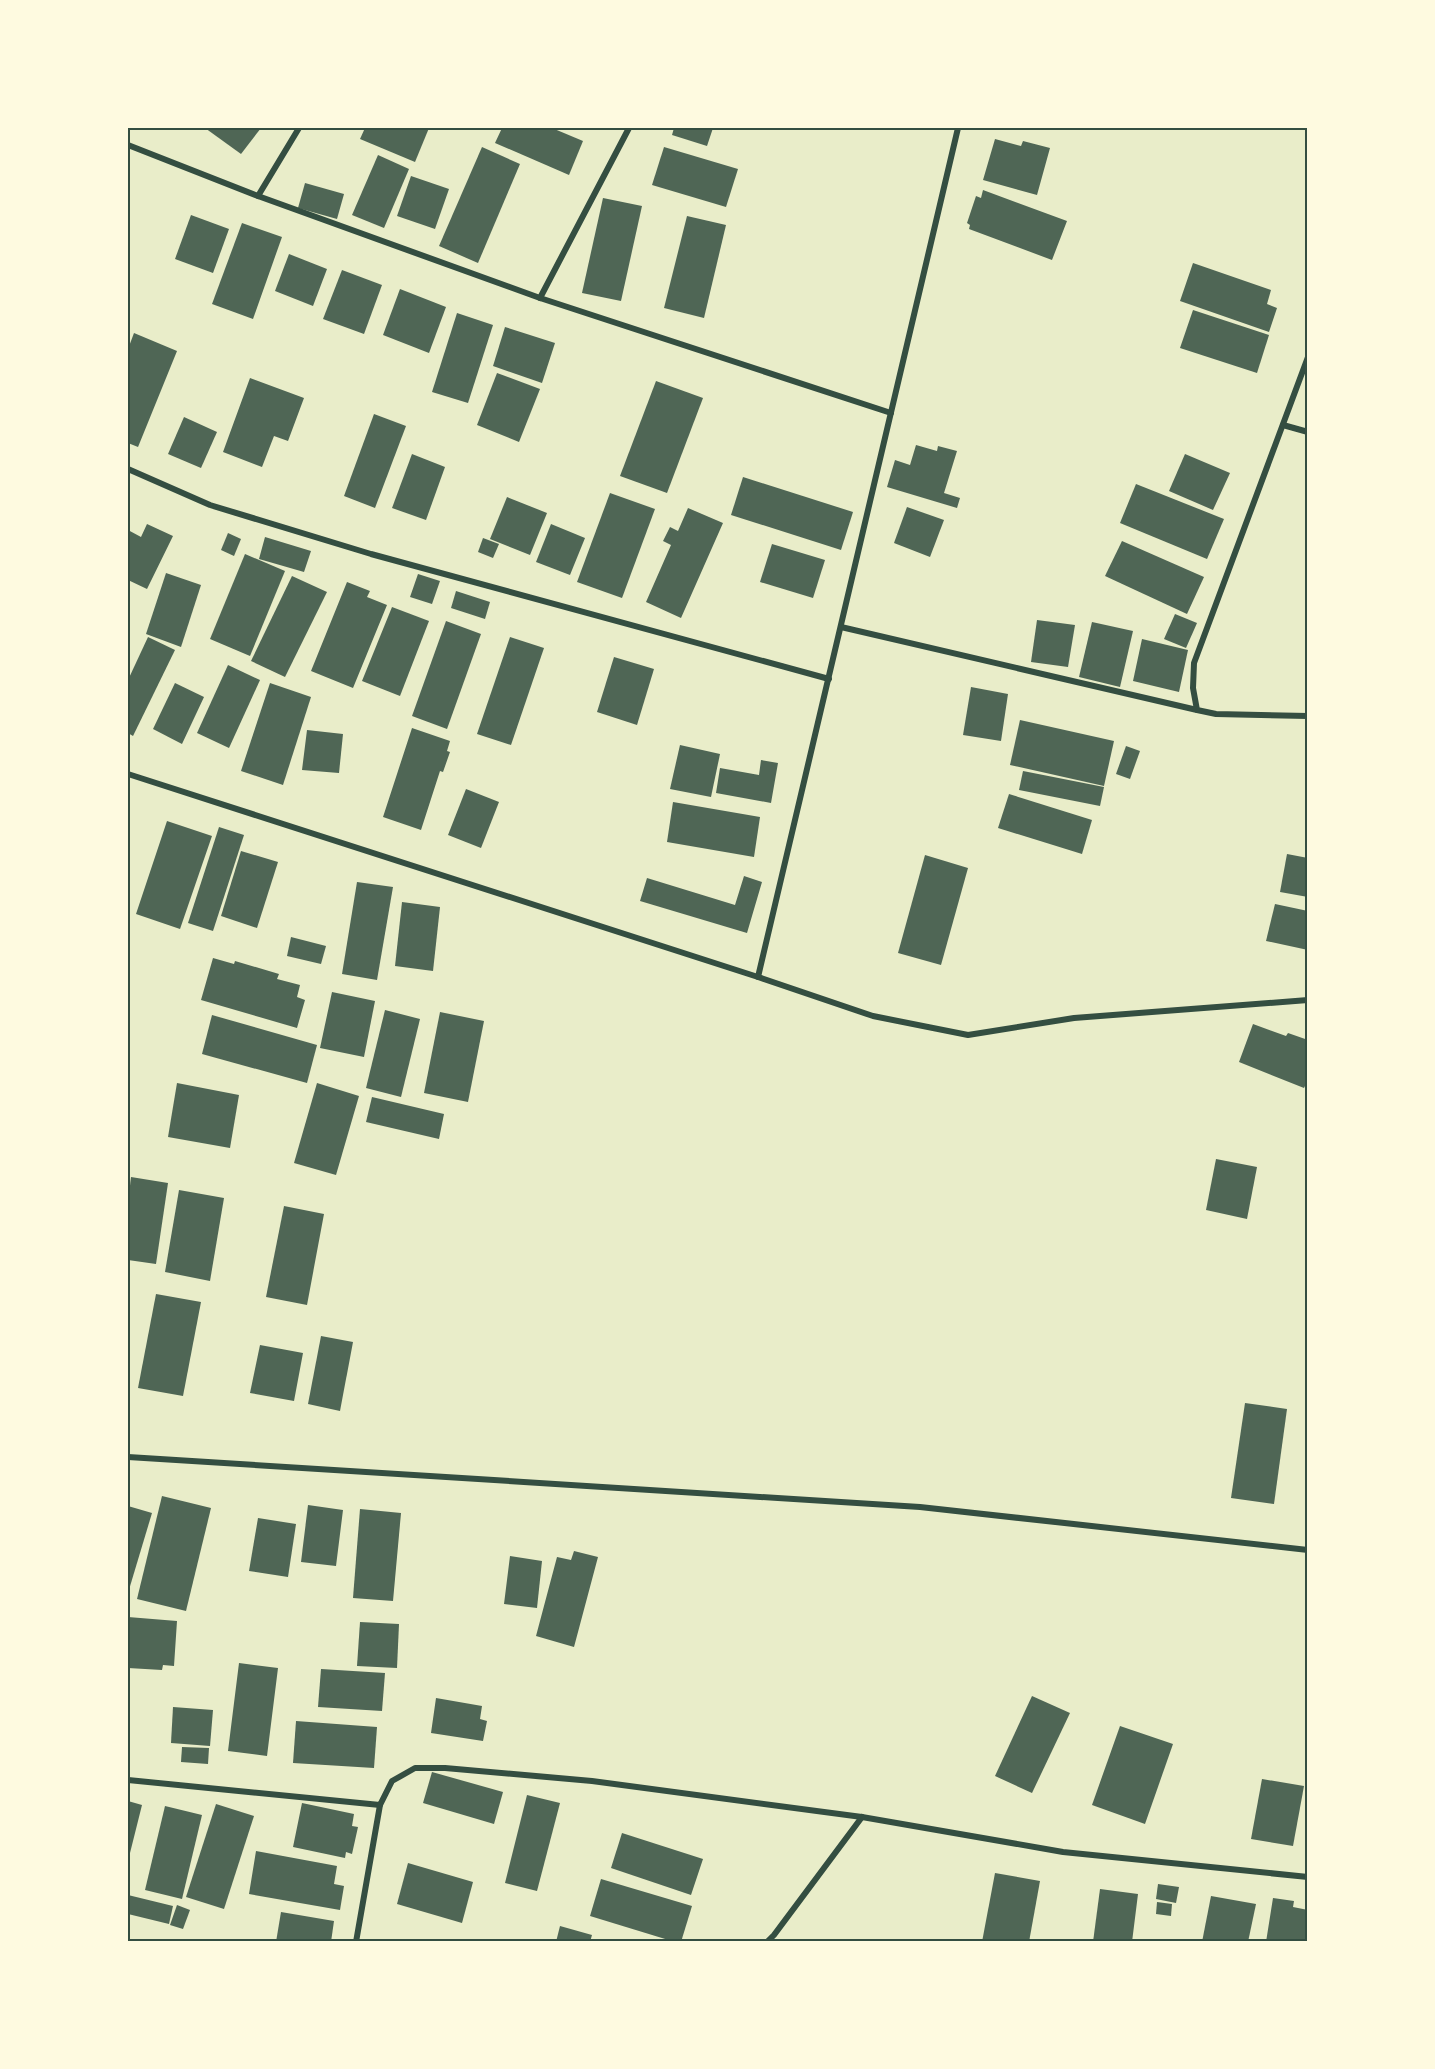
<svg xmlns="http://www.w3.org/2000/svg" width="1435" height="2069" viewBox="0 0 1435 2069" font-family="Commissioner,sans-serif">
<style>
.building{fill:#4f6655}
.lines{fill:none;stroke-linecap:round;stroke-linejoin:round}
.minor{stroke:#344e41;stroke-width:6}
.neatline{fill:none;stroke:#344e41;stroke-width:2}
</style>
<rect width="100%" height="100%" fill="#e9edc9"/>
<g class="building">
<polygon points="205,128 261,128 241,154"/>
<polygon points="365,128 429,128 415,162 360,139"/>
<polygon points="502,128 552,128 583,141 569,175 495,143"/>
<polygon points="674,128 713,128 707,146 672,135"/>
<polygon points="995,139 1021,146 1023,141 1050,148 1037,195 983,180"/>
<polygon points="482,147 520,164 478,263 439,246"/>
<polygon points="664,147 738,169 726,207 652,185"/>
<polygon points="378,155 409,169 384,228 352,215"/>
<polygon points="411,176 449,189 435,229 397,216"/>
<polygon points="305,183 344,194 337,219 298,208"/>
<polygon points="983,190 1067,221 1052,260 969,229 970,225 967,223 976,196 981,198"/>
<polygon points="603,198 642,206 621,301 582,293"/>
<polygon points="191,215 229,229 213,273 175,259"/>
<polygon points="687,216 726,225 704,318 664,308"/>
<polygon points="242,223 282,237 253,319 212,304"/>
<polygon points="289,254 327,269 313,306 275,291"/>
<polygon points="1193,263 1271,290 1267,304 1277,308 1269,332 1180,301"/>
<polygon points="342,270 382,285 364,334 323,319"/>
<polygon points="400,289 446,307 429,353 383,335"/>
<polygon points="1193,310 1269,335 1257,373 1180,348"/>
<polygon points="457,313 493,325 468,403 432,392"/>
<polygon points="505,327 555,343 542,383 493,366"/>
<polygon points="134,333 177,351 138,447 128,443 128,349"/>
<polygon points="497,373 540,389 519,442 477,425"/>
<polygon points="250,378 304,398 288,441 274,436 262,467 223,452"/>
<polygon points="656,381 703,398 667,493 620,476"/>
<polygon points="374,414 406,426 375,508 344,496"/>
<polygon points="184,417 217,432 201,468 168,454"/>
<polygon points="916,445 937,451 938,446 957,451 944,493 960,498 957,508 887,487 895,460 910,465"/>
<polygon points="412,454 445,467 426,520 392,508"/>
<polygon points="1185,454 1230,473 1213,510 1169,491"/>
<polygon points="743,477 853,512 841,550 731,515"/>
<polygon points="1136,484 1224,519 1207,559 1120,523"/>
<polygon points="610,493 655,509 622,598 577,582"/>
<polygon points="507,497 547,513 530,555 490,539"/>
<polygon points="907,507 944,520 930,557 894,543"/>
<polygon points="688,508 723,523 681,618 646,602 671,545 663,541 670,527 678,531"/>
<polygon points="147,524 173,536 147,589 128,580 128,530 141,537"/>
<polygon points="551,524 585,538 570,575 536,562"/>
<polygon points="228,533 241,539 234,556 221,550"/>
<polygon points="265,537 311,551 304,572 259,559"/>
<polygon points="483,538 499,544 493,558 478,552"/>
<polygon points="1122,541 1204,577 1187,614 1105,576"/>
<polygon points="772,544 825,560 813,598 760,582"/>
<polygon points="245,554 285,571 250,656 210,639"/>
<polygon points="166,573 201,585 181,647 146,634"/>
<polygon points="418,574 440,581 432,604 410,597"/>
<polygon points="292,576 327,592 285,677 251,661"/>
<polygon points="347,582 370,591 367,597 387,605 353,688 311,671"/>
<polygon points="456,591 490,602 485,619 451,608"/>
<polygon points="392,607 429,621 400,696 362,681"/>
<polygon points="1175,614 1197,623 1186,648 1164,639"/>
<polygon points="1037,620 1075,625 1068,667 1031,662"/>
<polygon points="446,621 481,634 447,729 412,716"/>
<polygon points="1092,622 1133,631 1120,687 1079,677"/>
<polygon points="148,637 175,650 133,736 128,733 128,680"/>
<polygon points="510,637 544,648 511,745 477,734"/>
<polygon points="1142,639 1188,650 1179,692 1133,681"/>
<polygon points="614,657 654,669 637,725 597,712"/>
<polygon points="228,665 260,680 229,748 197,733"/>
<polygon points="175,683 204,697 182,744 153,729"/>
<polygon points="270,683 311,697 283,785 241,771"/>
<polygon points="971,687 1008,694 1001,741 963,735"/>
<polygon points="1020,720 1114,741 1104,786 1010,765"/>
<polygon points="412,728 450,741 447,751 450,752 443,772 440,771 421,830 383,817"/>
<polygon points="307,730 343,734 339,773 302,770"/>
<polygon points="680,745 720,754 711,797 670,789"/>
<polygon points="1126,746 1140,751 1130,779 1116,774"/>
<polygon points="761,760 778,763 771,803 716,793 720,768 759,775"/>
<polygon points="1023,771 1104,787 1100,806 1019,790"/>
<polygon points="466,789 499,802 481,848 448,835"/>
<polygon points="1009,794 1092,820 1082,854 998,828"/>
<polygon points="673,802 760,817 754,857 667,842"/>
<polygon points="167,821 212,836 180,929 136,914"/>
<polygon points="219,827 244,835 213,931 188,923"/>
<polygon points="241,851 278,862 257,928 221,916"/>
<polygon points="1287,854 1308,858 1308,897 1280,892"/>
<polygon points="925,855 968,868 941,965 898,953"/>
<polygon points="744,876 762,882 747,933 640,901 647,878 735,905"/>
<polygon points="357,882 393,887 377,980 342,974"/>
<polygon points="402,902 440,907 433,971 395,966"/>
<polygon points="1275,904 1308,911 1308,950 1266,941"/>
<polygon points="291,937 326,946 321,964 287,956"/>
<polygon points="213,958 234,964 235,961 279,974 277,979 300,985 297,997 305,1000 297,1028 201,1000"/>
<polygon points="332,992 375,1001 364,1057 320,1048"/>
<polygon points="385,1010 420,1019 401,1097 366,1088"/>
<polygon points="440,1012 484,1021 468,1102 424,1093"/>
<polygon points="212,1015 317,1045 307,1083 202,1054"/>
<polygon points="1253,1024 1286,1036 1288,1033 1308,1040 1308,1080 1304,1088 1239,1062"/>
<polygon points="177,1083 239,1095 230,1148 168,1137"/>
<polygon points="317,1083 359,1096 336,1175 294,1163"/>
<polygon points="372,1097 444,1114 439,1139 366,1122"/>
<polygon points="1216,1159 1257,1167 1247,1219 1206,1210"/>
<polygon points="131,1177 168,1183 156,1264 128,1260 128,1202"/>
<polygon points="179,1190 224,1198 210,1281 165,1272"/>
<polygon points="284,1206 324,1214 307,1305 266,1297"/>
<polygon points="156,1294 201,1302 183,1396 138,1388"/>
<polygon points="321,1336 353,1342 340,1411 308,1404"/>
<polygon points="260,1345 303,1353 294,1401 250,1393"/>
<polygon points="1245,1403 1287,1409 1274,1504 1231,1498"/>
<polygon points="162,1496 211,1508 186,1611 137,1599"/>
<polygon points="308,1505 343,1510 336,1566 301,1562"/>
<polygon points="128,1506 152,1513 128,1593"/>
<polygon points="360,1509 401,1513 393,1601 353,1598"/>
<polygon points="258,1518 296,1524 288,1577 249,1571"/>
<polygon points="574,1551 598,1557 574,1647 536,1636 557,1557 571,1560"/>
<polygon points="510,1556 542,1561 537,1608 504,1604"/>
<polygon points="128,1617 177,1621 174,1666 163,1665 162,1670 128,1668"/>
<polygon points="360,1622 399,1624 397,1668 357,1666"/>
<polygon points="239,1663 278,1668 267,1756 228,1751"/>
<polygon points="321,1669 385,1673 382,1711 318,1707"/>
<polygon points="1032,1696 1070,1713 1032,1793 995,1776"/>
<polygon points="436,1698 482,1706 480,1719 487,1721 483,1741 431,1733"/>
<polygon points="173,1707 213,1710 210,1746 171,1743"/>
<polygon points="296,1721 377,1727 374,1768 293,1763"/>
<polygon points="1120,1726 1173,1744 1145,1824 1092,1805"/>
<polygon points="182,1747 209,1748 208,1764 181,1762"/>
<polygon points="432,1772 503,1792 494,1824 423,1803"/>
<polygon points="1262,1779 1304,1786 1293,1846 1251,1839"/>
<polygon points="527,1795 560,1803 537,1891 505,1883"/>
<polygon points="128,1801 142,1805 128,1861"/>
<polygon points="302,1803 354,1814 352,1826 358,1827 352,1854 346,1852 345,1858 293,1847"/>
<polygon points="216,1804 254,1816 224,1909 186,1897"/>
<polygon points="165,1806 202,1815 182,1899 145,1890"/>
<polygon points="622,1833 703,1859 691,1895 611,1868"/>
<polygon points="256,1851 337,1866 334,1884 344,1886 340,1910 249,1894"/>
<polygon points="408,1863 473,1882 462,1923 397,1904"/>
<polygon points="995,1873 1040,1881 1029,1942 982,1942"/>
<polygon points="601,1879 692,1906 681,1942 675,1942 590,1916"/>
<polygon points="1158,1884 1179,1887 1176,1903 1156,1899"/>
<polygon points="1100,1889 1138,1894 1132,1942 1093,1942"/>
<polygon points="128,1895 173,1906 169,1924 128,1914"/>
<polygon points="1211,1896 1256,1904 1248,1942 1202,1942"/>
<polygon points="1273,1898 1294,1901 1293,1907 1308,1910 1306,1942 1266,1942"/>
<polygon points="1157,1902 1172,1904 1171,1916 1156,1914"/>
<polygon points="177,1905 190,1910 183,1929 170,1925"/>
<polygon points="281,1912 334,1921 331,1942 276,1942"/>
<polygon points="560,1926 592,1935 590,1942 556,1942"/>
</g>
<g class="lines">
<g class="minor">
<polyline points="128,145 258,196 540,298 891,413"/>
<polyline points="258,196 299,128"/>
<polyline points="540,298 629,128"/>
<polyline points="1308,357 1194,663 1193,688 1197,710 1216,714 1308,716"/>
<polyline points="1283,425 1308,432"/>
<polyline points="128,469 210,505 371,554 829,679"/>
<polyline points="841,627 1197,710"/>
<polyline points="128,774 758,977 873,1016 968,1035 1074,1018 1308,1000"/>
<polyline points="758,977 958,128"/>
<polyline points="128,1457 920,1507 1308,1550"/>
<polyline points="128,1780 380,1805 392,1781 415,1768 445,1768 592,1781 862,1817 1063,1852 1308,1877"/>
<polyline points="356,1942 380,1805"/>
<polyline points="767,1942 774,1935 862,1817"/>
</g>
</g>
<rect width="1435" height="2069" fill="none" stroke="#fefae0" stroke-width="258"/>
<rect x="129" y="129" width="1177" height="1811" class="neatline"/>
</svg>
